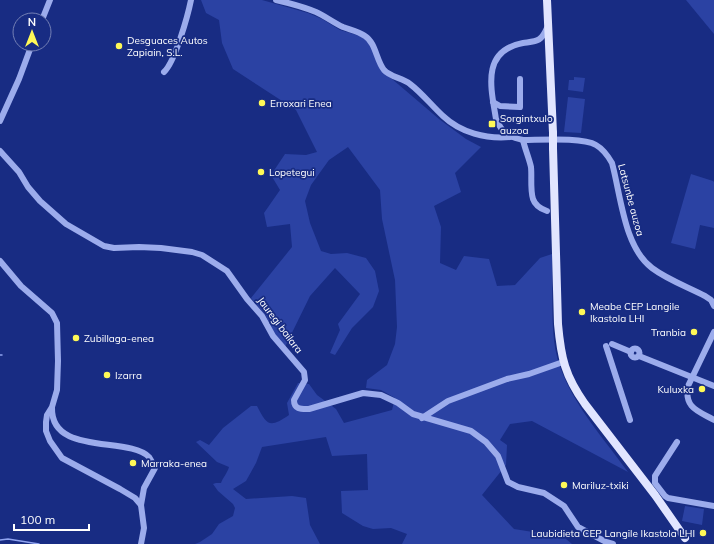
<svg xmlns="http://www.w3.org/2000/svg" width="714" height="544" viewBox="0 0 714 544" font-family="Mulish,sans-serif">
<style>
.green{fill:#2b42a3}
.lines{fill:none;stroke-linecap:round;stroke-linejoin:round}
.stream{stroke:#8fa3ef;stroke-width:1.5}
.minor{stroke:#9cacec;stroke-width:6}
.major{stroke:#e1e5ff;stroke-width:8}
.major-bridge{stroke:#e1e5ff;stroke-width:8}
.poi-dot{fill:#fff957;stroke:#182c83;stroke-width:1.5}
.labels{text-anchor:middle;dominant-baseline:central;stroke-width:3.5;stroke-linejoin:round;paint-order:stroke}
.poi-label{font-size:10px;fill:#fff;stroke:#182c83;text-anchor:start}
.street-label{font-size:10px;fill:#fff;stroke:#182c83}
</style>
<rect width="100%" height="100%" fill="#182c83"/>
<g class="green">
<path d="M201,0h61l46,13 14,6 18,11 20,6 8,5 17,32 54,46 27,20 15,8 -26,26 6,19 -27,14 7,21 -1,36 16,7 8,-14 25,3 8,27 18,-1 25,-27 12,-4c1,28 -1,59 2,86 5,50 46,93 74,132l-96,-51 -22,3 -10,16 7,5 -1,20 -24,30 32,34 19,3 26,1 13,11h-170l5,-10 -16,-6 -18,1 -10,-3 -21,-13 -1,-22 27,-1 -1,-36 -35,2 -6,-19 -64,10 -6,16 -10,18 -13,8 13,10 46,-3 14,2 4,27 10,19h-125l5,-2 12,-8 7,-10 14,-8 2,-8 -2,-4 -15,-13 -5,-7 3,-1h5c2,-6 6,-9 8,-16l-12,-5 -21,-20 4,-2 9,5 14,-17 28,-22h6c10,20 13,22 32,9l-2,-12 11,-20 11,1 8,11 19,14 8,14 48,-13 3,-12 -14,-8 -15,-2 1,-8 20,-15 8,-21 2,-17 -2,-47 -13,-61 -2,-29 -32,-43 -19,13 -18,25 -6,16 5,22 11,28 10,3 16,-1 19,5 9,13 4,20 -6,16 -21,21 -17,27 -5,-2 10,-23 -2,-6 22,-30 -25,-26 -25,28 -25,51 -8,-8 -11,-23 -15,-18 41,-51 -2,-23 -23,3 -3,-14 16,-23 -9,-15 14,-21 21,1 11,-3 -21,-42 -63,-41 -11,-26 -3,-23 -13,-7z"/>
<polygon points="686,0 714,0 714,34"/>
<polygon points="574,77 585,78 583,92 568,90 569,80 574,80"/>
<polygon points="568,97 585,99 581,133 564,132"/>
<polygon points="691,174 713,181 714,182 714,228 700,225 695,249 671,243"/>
<polygon points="685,506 704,509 702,525 682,521"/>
</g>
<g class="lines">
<g class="stream">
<polyline points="0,355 2,355"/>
<polyline points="0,540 8,539 39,544"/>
</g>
<g class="minor">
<path d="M276,0c13,3 28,7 40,12 9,4 18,11 27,15 8,3 15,4 22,9 11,7 11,24 19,34 6,7 19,8 26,14 12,9 22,22 33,32 18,17 43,23 67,21"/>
<polyline points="42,20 50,0"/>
<path d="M547,28c-6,14 -10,13 -24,15 -42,8 -32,45 -27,76 6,14 13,18 27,21 17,0 60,-3 73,5 7,4 12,11 16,18 9,33 12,84 40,105 16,12 36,19 53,28l6,4 3,6"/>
<path d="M164,72c11,-10 24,-57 27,-72"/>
<polyline points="493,102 500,106 520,107 520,79"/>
<polyline points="0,121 19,79 32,44"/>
<path d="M523,140c2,9 6,18 8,27 1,10 -1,22 2,32 2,6 8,10 14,12"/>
<path d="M0,151l19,21 9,15 12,14 26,23 38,22 10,2 25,-1 22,1 31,4 10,3 25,16 20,28 15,17 11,20 31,36 1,8 -11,20c0,10 8,9 15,9l54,-16 18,2 17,8 15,11 58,17 15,11 12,14 10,26 10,5 26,6 20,13 14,21 28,15 7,2"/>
<polyline points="0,261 21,286 52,313 57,323 58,361 57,390 52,407 47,415 46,422 46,431 50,441 62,458 120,489 135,498 141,505 144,528 141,544"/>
<path d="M714,332l-26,54c-4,22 10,25 26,34"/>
<polyline points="612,344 631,352"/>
<polyline points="606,346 630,420"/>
<circle cx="635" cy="353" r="4.5"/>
<polyline points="639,356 714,386"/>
<path d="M52,408c-1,48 76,28 97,49 2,3 4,7 6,11l-11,20 -3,17"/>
<polyline points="422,418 448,401 507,379 529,374 563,362"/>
<polyline points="677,442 655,476 655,483 665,496 668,498 714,506"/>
</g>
<g class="major">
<polyline points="547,0 553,133"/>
<path d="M553,148l5,176c3,34 7,52 27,80l70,91 30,43"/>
</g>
<polyline class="major-bridge" points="553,133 553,148"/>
</g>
<g class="poi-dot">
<circle cx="119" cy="46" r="4"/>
<circle cx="262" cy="103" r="4"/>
<rect x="488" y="120" width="8" height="8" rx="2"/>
<circle cx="261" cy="172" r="4"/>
<circle cx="582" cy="312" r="4"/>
<circle cx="694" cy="332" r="4"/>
<circle cx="76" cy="338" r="4"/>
<circle cx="107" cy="375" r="4"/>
<circle cx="702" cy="389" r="4"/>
<circle cx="133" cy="463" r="4"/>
<circle cx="564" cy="485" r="4"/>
<circle cx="703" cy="533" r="4"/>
</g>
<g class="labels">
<g class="poi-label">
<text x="127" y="40">Desguaces Autos<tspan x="127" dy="12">Zapiain, S.L.</tspan></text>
<text x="270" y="103">Erroxari Enea</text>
<text x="500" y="118">Sorgintxulo<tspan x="500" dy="12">auzoa</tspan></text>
<text x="269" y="172">Lopetegui</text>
<text x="590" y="306">Meabe CEP Langile<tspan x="590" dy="12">Ikastola LHI</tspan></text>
<text x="686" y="332" text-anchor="end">Tranbia</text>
<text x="84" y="338">Zubillaga-enea</text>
<text x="115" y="375">Izarra</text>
<text x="694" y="389" text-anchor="end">Kuluxka</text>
<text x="141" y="463">Marraka-enea</text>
<text x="572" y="485">Mariluz-txiki</text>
<text x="695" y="533" text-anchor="end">Laubidieta CEP Langile Ikastola LHI</text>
</g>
<g class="street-label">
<text transform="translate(631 200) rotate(75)">Latsunbe auzoa</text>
<text transform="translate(280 325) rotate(53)">Jauregi bailara</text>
</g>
</g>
<g transform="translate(32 32)"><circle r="19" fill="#182c83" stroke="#7480b5"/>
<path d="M0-3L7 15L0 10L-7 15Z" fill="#fff957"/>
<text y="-6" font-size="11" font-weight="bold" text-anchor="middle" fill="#ffffff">N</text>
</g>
<path d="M14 524v6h75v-6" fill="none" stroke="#ffffff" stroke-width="2"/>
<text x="20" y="524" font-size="12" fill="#ffffff" stroke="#182c83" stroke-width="3" paint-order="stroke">100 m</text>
</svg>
